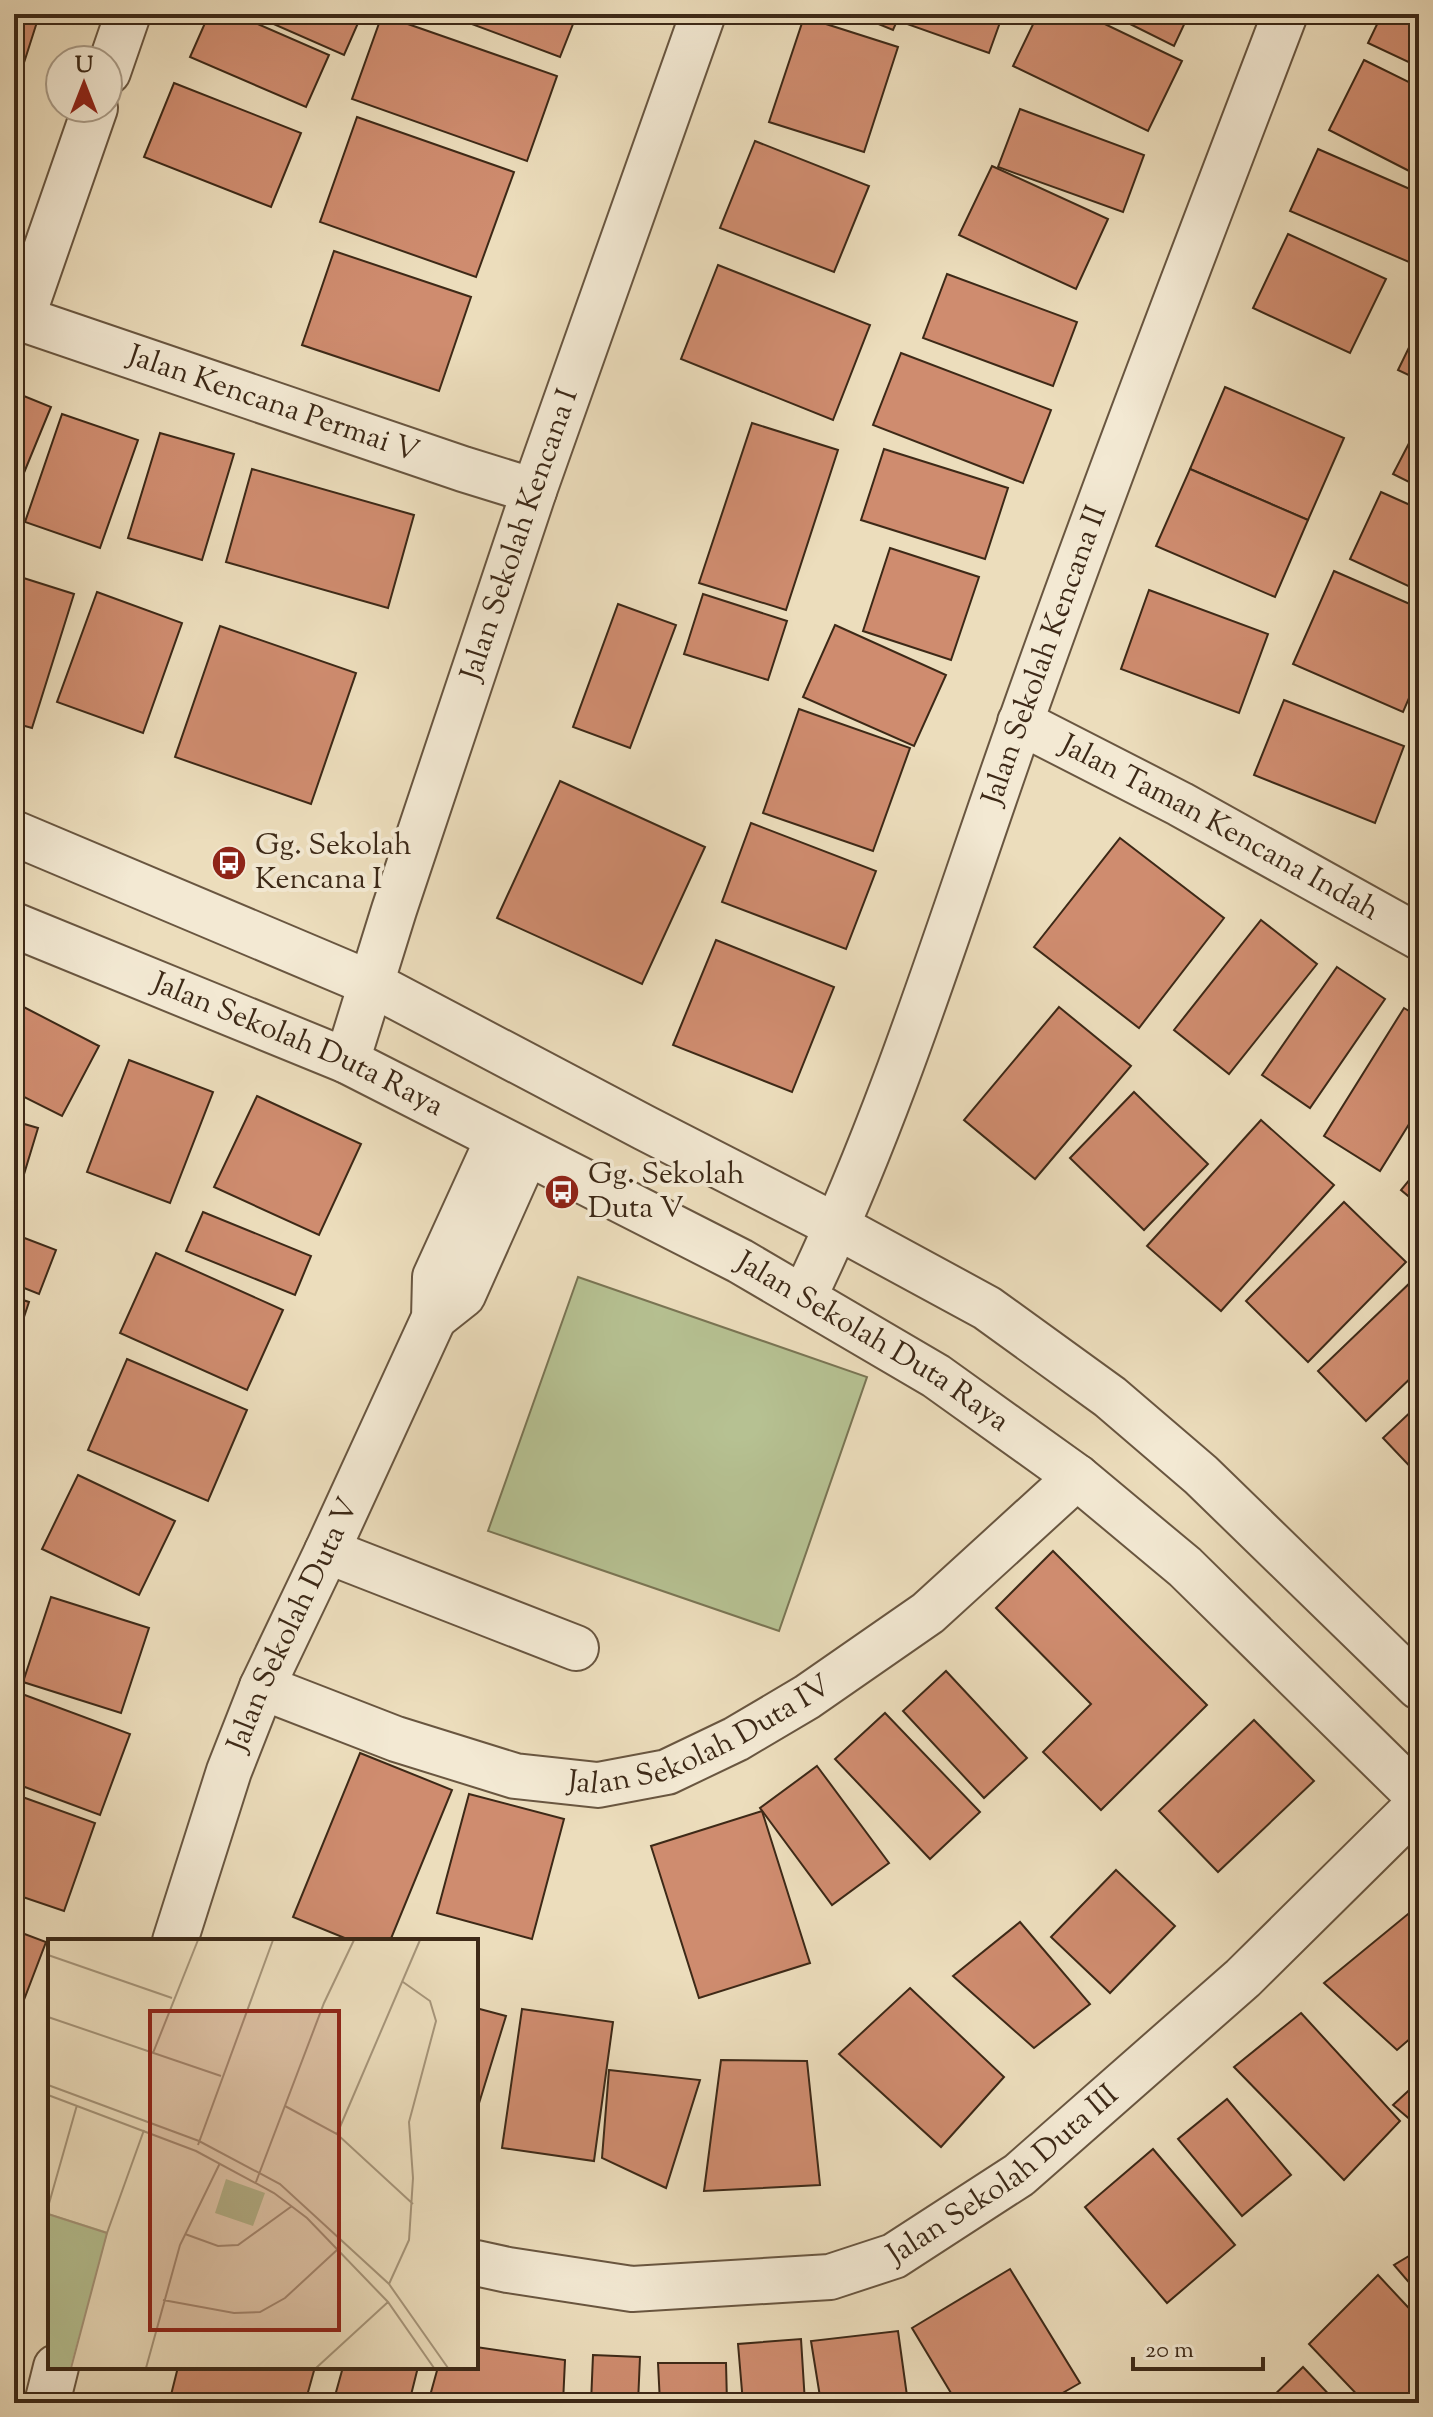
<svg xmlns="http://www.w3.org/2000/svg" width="1433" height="2417" viewBox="0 0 1433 2417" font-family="'Sorts Mill Goudy',serif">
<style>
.green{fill:#b6c192;stroke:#7a7554;stroke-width:2}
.building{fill:#cf8c6f;stroke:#3d2917;stroke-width:2}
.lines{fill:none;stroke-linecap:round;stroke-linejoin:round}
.minor-casing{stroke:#695640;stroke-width:48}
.minor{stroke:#f3e9d3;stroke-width:44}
.labels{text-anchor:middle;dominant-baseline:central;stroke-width:8;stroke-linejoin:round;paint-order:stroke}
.street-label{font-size:30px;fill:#3d2917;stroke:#f3e9d3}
.poi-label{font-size:30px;fill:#3d2917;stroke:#f3e9d3;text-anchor:start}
.inset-road{fill:none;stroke:#a6957a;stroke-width:2}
.view{fill:#8f2418;fill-opacity:0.15;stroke:#8f2418;stroke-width:4}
.inset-edge{fill:none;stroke:#3d2917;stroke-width:4}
</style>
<rect width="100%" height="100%" fill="#ecddbc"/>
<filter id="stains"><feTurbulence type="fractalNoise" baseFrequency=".0025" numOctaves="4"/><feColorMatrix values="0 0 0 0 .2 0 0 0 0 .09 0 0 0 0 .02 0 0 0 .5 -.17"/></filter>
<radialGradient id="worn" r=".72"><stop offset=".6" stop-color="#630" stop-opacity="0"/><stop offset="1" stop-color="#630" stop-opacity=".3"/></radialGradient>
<polygon class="green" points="578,1277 867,1377 779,1631 488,1531"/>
<g class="building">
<polygon points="209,14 235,14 329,55 306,107 190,57"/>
<polygon points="251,14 362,14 344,55"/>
<polygon points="445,14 577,14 560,57"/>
<polygon points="854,14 900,14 893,30"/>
<polygon points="911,14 1003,14 989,53 907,24"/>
<polygon points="1038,14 1084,14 1182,61 1148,131 1013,66"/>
<polygon points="1110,14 1189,14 1174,46"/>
<polygon points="1382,14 1419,14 1419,67 1368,43"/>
<polygon points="14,15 37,22 14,94"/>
<polygon points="382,15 557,76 527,161 352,99"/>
<polygon points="804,17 898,47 864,152 769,122"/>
<polygon points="1364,60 1419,87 1419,176 1329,130"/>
<polygon points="174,83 301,133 271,207 144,157"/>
<polygon points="1020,109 1144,155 1123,212 998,167"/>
<polygon points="357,117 514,172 476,277 320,222"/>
<polygon points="755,141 869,186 834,272 720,228"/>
<polygon points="1318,149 1419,193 1419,258 1416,265 1290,211"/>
<polygon points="992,166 1108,219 1076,289 959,235"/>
<polygon points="1288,234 1386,279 1350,353 1253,308"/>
<polygon points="334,251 471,297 439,391 302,345"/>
<polygon points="718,265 870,325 833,420 681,359"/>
<polygon points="947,274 1077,322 1053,386 923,338"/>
<polygon points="1419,327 1419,380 1398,370"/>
<polygon points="901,353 1051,410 1023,483 873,425"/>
<polygon points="1225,387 1344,438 1308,520 1190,469"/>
<polygon points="14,392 51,407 14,497"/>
<polygon points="62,414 138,440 100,548 25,522"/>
<polygon points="752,423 838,450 786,610 699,583"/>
<polygon points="1419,424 1419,487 1393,474"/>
<polygon points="160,433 234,454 202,560 128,538"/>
<polygon points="884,449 1008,488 985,559 861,520"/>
<polygon points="252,469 414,515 388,608 226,562"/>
<polygon points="1190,469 1308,520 1275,597 1156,546"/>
<polygon points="1381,492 1419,509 1419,591 1350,559"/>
<polygon points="890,548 979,577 951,660 863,631"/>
<polygon points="1334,571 1419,608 1419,675 1403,712 1293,664"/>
<polygon points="14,575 74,594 32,728 14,723"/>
<polygon points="1149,590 1268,634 1239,713 1121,669"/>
<polygon points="97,592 182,623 143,733 57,702"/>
<polygon points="703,594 787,621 768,680 684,654"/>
<polygon points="618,604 676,625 630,748 573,727"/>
<polygon points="835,625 946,675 914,746 803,697"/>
<polygon points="220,626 356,673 311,804 175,757"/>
<polygon points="1284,700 1404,746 1375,823 1254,775"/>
<polygon points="799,709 910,748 873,851 763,813"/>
<polygon points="560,781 705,847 642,984 497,918"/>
<polygon points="751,823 876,871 846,949 722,902"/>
<polygon points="1120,838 1224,918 1139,1028 1034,947"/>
<polygon points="1261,920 1317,964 1229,1074 1174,1030"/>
<polygon points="716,940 834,987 792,1092 673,1045"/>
<polygon points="1337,967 1385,999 1310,1108 1262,1075"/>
<polygon points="14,1002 99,1046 62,1116 14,1092"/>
<polygon points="1059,1007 1131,1066 1035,1179 964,1120"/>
<polygon points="1404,1008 1419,1017 1419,1108 1380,1171 1324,1136"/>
<polygon points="129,1060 213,1092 170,1203 87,1172"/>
<polygon points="1134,1092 1208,1164 1144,1230 1070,1158"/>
<polygon points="257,1096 361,1144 319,1235 214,1187"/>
<polygon points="1261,1120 1334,1185 1221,1311 1147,1246"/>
<polygon points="14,1121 38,1128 18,1194 14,1193"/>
<polygon points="1419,1168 1419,1205 1401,1190"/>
<polygon points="1344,1202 1406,1262 1308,1362 1246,1301"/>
<polygon points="203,1212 311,1256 295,1295 186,1251"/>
<polygon points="14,1234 56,1250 39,1294 14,1284"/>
<polygon points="156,1253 283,1310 247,1390 120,1333"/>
<polygon points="1414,1279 1419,1284 1419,1370 1366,1421 1318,1371"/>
<polygon points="14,1297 29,1302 14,1347"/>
<polygon points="127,1359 247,1410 208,1501 88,1450"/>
<polygon points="1419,1404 1419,1476 1383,1438"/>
<polygon points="78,1475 175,1521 139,1595 42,1549"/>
<polygon points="1053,1551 1207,1705 1101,1810 1043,1752 1091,1704 996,1608"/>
<polygon points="51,1597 149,1628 121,1713 23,1682"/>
<polygon points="946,1671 1027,1758 984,1798 903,1711"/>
<polygon points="14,1691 130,1734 100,1815 14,1783"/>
<polygon points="885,1713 980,1812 930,1859 835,1759"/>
<polygon points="1254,1720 1314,1781 1218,1872 1159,1811"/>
<polygon points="360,1753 452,1790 390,1941 352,1941 293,1917"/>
<polygon points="817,1766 889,1863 832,1905 760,1808"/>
<polygon points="14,1794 95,1823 64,1911 14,1894"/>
<polygon points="469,1794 564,1819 532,1939 437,1913"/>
<polygon points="762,1811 810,1963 699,1998 651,1846"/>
<polygon points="1116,1870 1175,1926 1110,1993 1051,1937"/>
<polygon points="1419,1905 1419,2031 1397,2050 1324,1983"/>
<polygon points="1020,1922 1090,2004 1034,2048 953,1976"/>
<polygon points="14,1930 46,1942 14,2026"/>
<polygon points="910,1988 1004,2077 941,2147 839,2054"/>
<polygon points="476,2008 506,2016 476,2113"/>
<polygon points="522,2009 613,2022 594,2161 502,2148"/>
<polygon points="1301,2013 1400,2121 1344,2180 1234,2067"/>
<polygon points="721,2060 807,2061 820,2185 704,2191"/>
<polygon points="609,2070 700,2080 666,2188 602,2158"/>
<polygon points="1419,2081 1419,2127 1393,2105"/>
<polygon points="1227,2099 1291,2175 1242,2216 1178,2139"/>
<polygon points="1153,2149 1235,2245 1167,2303 1085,2207"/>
<polygon points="1419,2250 1419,2294 1394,2265"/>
<polygon points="1010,2269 1080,2383 1045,2403 957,2403 912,2328"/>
<polygon points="1378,2275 1419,2319 1419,2403 1365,2403 1309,2344"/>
<polygon points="898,2331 908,2403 821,2403 811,2341"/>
<polygon points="801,2339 805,2403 743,2403 738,2344"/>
<polygon points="476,2347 565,2360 563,2403 428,2403 438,2367 476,2367"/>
<polygon points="593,2355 640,2357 638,2403 591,2403"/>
<polygon points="658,2363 726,2363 727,2403 660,2403"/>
<polygon points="178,2367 315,2367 305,2403 169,2403"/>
<polygon points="343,2367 418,2367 409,2403 333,2403"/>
<polygon points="1303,2367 1337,2403 1267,2403 1267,2402"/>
</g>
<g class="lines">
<g class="minor-casing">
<g id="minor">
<polyline points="108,72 128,14"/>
<path id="s1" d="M14,316l449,153 71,22"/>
<polyline points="22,318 95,108"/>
<path id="s2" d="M1020,722l160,82 239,133"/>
<polyline points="14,833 372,984 645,1128 838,1227 987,1308 1110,1397 1201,1475 1419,1687"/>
<path id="s3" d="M14,925l333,136 393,200 196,115 141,101 108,90 234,230"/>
<path id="s4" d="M347,1061l47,-151 140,-419 169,-477"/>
<path id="s5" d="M804,1297c89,-184 148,-381 216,-573 84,-238 175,-474 265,-710"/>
<polyline points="434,1318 463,1295 526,1154"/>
<polyline points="327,1551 576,1648"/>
<path id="s6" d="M262,1687l134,52 119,37 83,9 69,-13 69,-33 71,-42 121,-84 149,-136"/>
<path id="s7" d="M175,1941l54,-170 33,-84 65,-136 107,-233 1,-41 63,-138"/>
<path id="s8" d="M476,2263l32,7 124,19 198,-12 64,-21 125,-81 224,-197 176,-174"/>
<polyline points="47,2403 56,2367"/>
</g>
</g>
<use href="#minor" class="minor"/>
</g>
<defs>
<g id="bus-disc" transform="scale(1.8)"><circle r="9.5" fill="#8f2418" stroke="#f3e9d3"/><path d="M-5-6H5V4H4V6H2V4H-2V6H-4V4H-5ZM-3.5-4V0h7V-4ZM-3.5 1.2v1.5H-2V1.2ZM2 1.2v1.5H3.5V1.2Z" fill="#fff"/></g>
</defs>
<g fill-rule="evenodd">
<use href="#bus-disc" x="229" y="863"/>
<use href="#bus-disc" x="562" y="1192"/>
</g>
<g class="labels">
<g class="street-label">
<text stroke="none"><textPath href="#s1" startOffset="274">Jalan Kencana Permai V</textPath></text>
<text stroke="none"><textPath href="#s4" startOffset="554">Jalan Sekolah Kencana I</textPath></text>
<text stroke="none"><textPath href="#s5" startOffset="686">Jalan Sekolah Kencana II</textPath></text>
<text stroke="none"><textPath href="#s2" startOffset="226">Jalan Taman Kencana Indah</textPath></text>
<text stroke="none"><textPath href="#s3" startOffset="308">Jalan Sekolah Duta Raya</textPath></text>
<text stroke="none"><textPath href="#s3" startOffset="956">Jalan Sekolah Duta Raya</textPath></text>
<text stroke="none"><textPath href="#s7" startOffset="338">Jalan Sekolah Duta V</textPath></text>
<text stroke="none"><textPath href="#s6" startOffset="464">Jalan Sekolah Duta IV</textPath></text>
<text stroke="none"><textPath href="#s8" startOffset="560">Jalan Sekolah Duta III</textPath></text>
</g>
<g class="poi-label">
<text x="255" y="846">Gg. Sekolah<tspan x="255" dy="34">Kencana I</tspan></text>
<text x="588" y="1175">Gg. Sekolah<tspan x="588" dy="34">Duta V</tspan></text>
</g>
</g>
<g transform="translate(48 1939)">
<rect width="430" height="430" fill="#ecddbc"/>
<path d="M178,240l39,14 -12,33 -38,-13zM0,274l60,19 -38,136h-22z" fill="#b6c192"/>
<path class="inset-road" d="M0,16l124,43M0,78l173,59M105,114l45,-113M0,146l151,56 81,43 109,100 59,84M0,156l148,56 78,42 33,25 81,84 46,66M237,167l52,28 76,70M289,195l83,-194M150,206l75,-205M208,243l68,-179 30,-63M0,268l29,-102M0,275l59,19M137,295l33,12 20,-1 54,-39M341,345l20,-44 4,-62 -4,-56 27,-101 -6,-20 -27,-19M115,361l71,13 26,-1 25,-14 53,-49M23,429l36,-135 37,-103M98,429l34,-123 40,-82M268,429l72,-66"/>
<path class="view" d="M102,72h189v319h-189z"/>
<rect width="430" height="430" class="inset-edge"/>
</g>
<rect width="1433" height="2417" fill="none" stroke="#ecddbc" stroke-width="48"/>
<rect x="16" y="16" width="1401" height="2385" fill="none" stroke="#3d2917" stroke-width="4"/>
<rect x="24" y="24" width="1385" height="2369" fill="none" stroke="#3d2917" stroke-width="2"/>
<g transform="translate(84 84)"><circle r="38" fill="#f3e9d3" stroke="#aa9c88" stroke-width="2"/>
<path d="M0-6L14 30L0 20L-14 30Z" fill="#8f2418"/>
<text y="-12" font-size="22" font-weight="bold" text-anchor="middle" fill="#3d2917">U</text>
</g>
<path d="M1133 2357v12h130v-12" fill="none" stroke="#3d2917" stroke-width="4"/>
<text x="1145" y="2357" font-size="24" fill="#3d2917" stroke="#f3e9d3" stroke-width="6" paint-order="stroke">20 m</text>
<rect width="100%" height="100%" filter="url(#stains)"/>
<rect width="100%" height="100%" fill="url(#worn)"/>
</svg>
